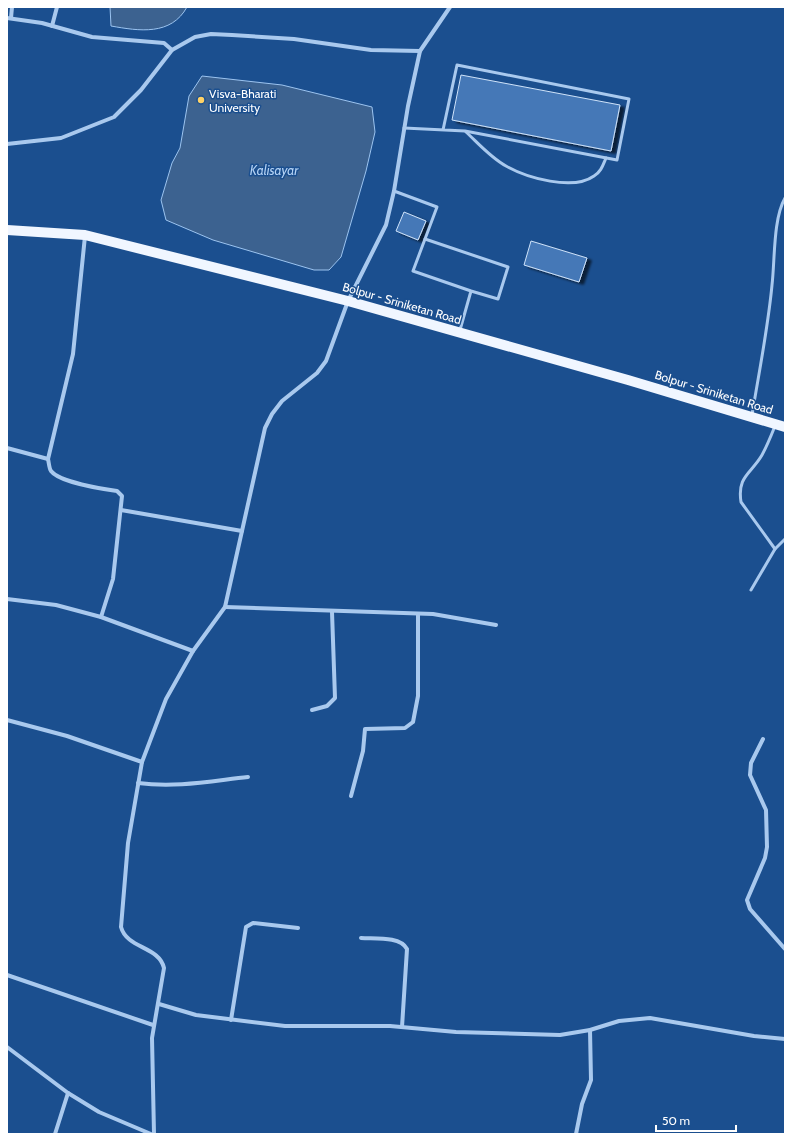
<svg xmlns="http://www.w3.org/2000/svg" width="792" height="1141" viewBox="0 0 792 1141" font-family="Cabin,sans-serif">
<style>
.water{fill:#3c6290;stroke:#9cc4f0}
.building{fill:#4478b7;stroke:#cfe3fa;filter:url(#shadow)}
.lines{fill:none;stroke-linecap:round;stroke-linejoin:round}
.lane{stroke:#a9c9ee;stroke-width:3}
.street{stroke:#a9c9ee;stroke-width:4}
.primary{stroke:#f0f6ff;stroke-width:10}
.poi-dot{fill:#ffd166;stroke:#1b4f8f;stroke-width:1.5}
.labels{text-anchor:middle;dominant-baseline:central;stroke-width:3;stroke-linejoin:round;paint-order:stroke}
.poi-label{font-size:12px;fill:#fff;stroke:#1b4f8f;text-anchor:start}
.street-label{font-size:12px;fill:#fff;stroke:#1b4f8f}
.water-label{font-size:13px;font-style:italic;fill:#b5d3f5;stroke:#1b4f8f}
</style>
<defs>
<filter id="shadow"><feDropShadow dx="4.5" dy="2.5" stdDeviation="1" flood-color="#0009"/></filter>
</defs>
<rect width="100%" height="100%" fill="#1b4f8f"/>
<g class="water">
<path d="M110,7h77c-16,29 -48,24 -76,19z"/>
<polygon points="202,76 282,85 372,107 375,132 366,171 341,257 329,270 314,270 213,240 166,220 161,200 172,163 180,148 189,96"/>
</g>
<g class="building">
<polygon points="461,75 620,105 611,151 452,120"/>
<polygon points="404,212 426,221 418,240 396,231"/>
<polygon points="531,241 587,258 579,282 524,265"/>
</g>
<g class="lines">
<g class="lane">
<polyline points="404,128 465,131 617,160 629,99 457,65 443,130"/>
<path d="M466,132c12,11 25,26 40,34 21,12 67,25 88,10 7,-4 9,-11 12,-18"/>
<polyline points="394,191 437,207 425,239"/>
<polyline points="460,330 471,291 413,271 425,239 508,267 498,299 471,291"/>
<path d="M752,415c7,-43 16,-87 20,-130 3,-25 1,-66 13,-87"/>
<path d="M775,549l-34,-47c-4,-26 10,-28 21,-47 5,-9 9,-19 13,-29"/>
<polyline points="751,590 775,549 785,539"/>
</g>
<g class="street">
<polyline points="7,18 42,23 92,37 164,43 172,50"/>
<polyline points="11,18 12,7"/>
<polyline points="52,26 57,7"/>
<polyline points="7,144 61,138 114,117 141,90 172,50 195,37 211,34 232,35 294,39 371,50 420,51"/>
<path d="M85,236l-12,118 -25,105c1,4 1,9 3,12 8,11 52,18 66,20l5,5 -9,83 -12,38"/>
<polyline points="7,448 48,459"/>
<polyline points="121,510 242,531"/>
<polyline points="7,599 56,605 101,617 193,651"/>
<polyline points="225,607 433,614 496,625"/>
<polyline points="312,710 327,706 335,698 332,612"/>
<polyline points="7,720 67,736 142,762"/>
<polyline points="763,739 751,763 750,775 766,810 767,847 765,858 747,900 750,909 785,949"/>
<path d="M138,783c38,5 73,-2 110,-6"/>
<polyline points="351,796 363,751 365,729 405,728 413,722 418,696 418,614"/>
<path d="M361,938c14,1 39,-2 46,11l-5,78"/>
<polyline points="7,975 153,1025"/>
<polyline points="159,1004 196,1015 285,1026 390,1026 456,1032 560,1035 590,1030 619,1021 650,1018 754,1036 785,1039"/>
<polyline points="231,1020 246,927 253,923 298,928"/>
<polyline points="7,1047 68,1093 99,1112 151,1134"/>
<polyline points="55,1134 68,1093"/>
<path d="M154,1134l-2,-96 12,-70c-5,-22 -37,-19 -43,-41l7,-84 14,-81 24,-63 27,-48 32,-44 40,-179 7,-14 10,-13 35,-28 9,-12 22,-60 38,-76 8,-34 14,-85 12,-55 30,-44"/>
<polyline points="576,1134 582,1104 591,1080 590,1030"/>
</g>
<polyline class="primary" points="7,230 85,235 348,301 628,380 785,427"/>
</g>
<circle class="poi-dot" cx="201" cy="100" r="4"/>
<g class="labels">
<g class="poi-label">
<text x="209" y="93">Visva-Bharati<tspan x="209" dy="14">University</tspan></text>
</g>
<g class="street-label">
<text transform="translate(402 303) rotate(16)">Bolpur - Sriniketan Road</text>
<text transform="translate(714 392) rotate(17)">Bolpur - Sriniketan Road</text>
</g>
<g class="water-label">
<text x="274" y="170">Kalisayar</text>
</g>
</g>
<rect width="792" height="1141" fill="none" stroke="#ffffff" stroke-width="16"/>
<path d="M656 1125v6h80v-6" fill="none" stroke="#ffffff" stroke-width="2"/>
<text x="662" y="1125" font-size="12" fill="#ffffff" stroke="#1b4f8f" stroke-width="3" paint-order="stroke">50 m</text>
</svg>
